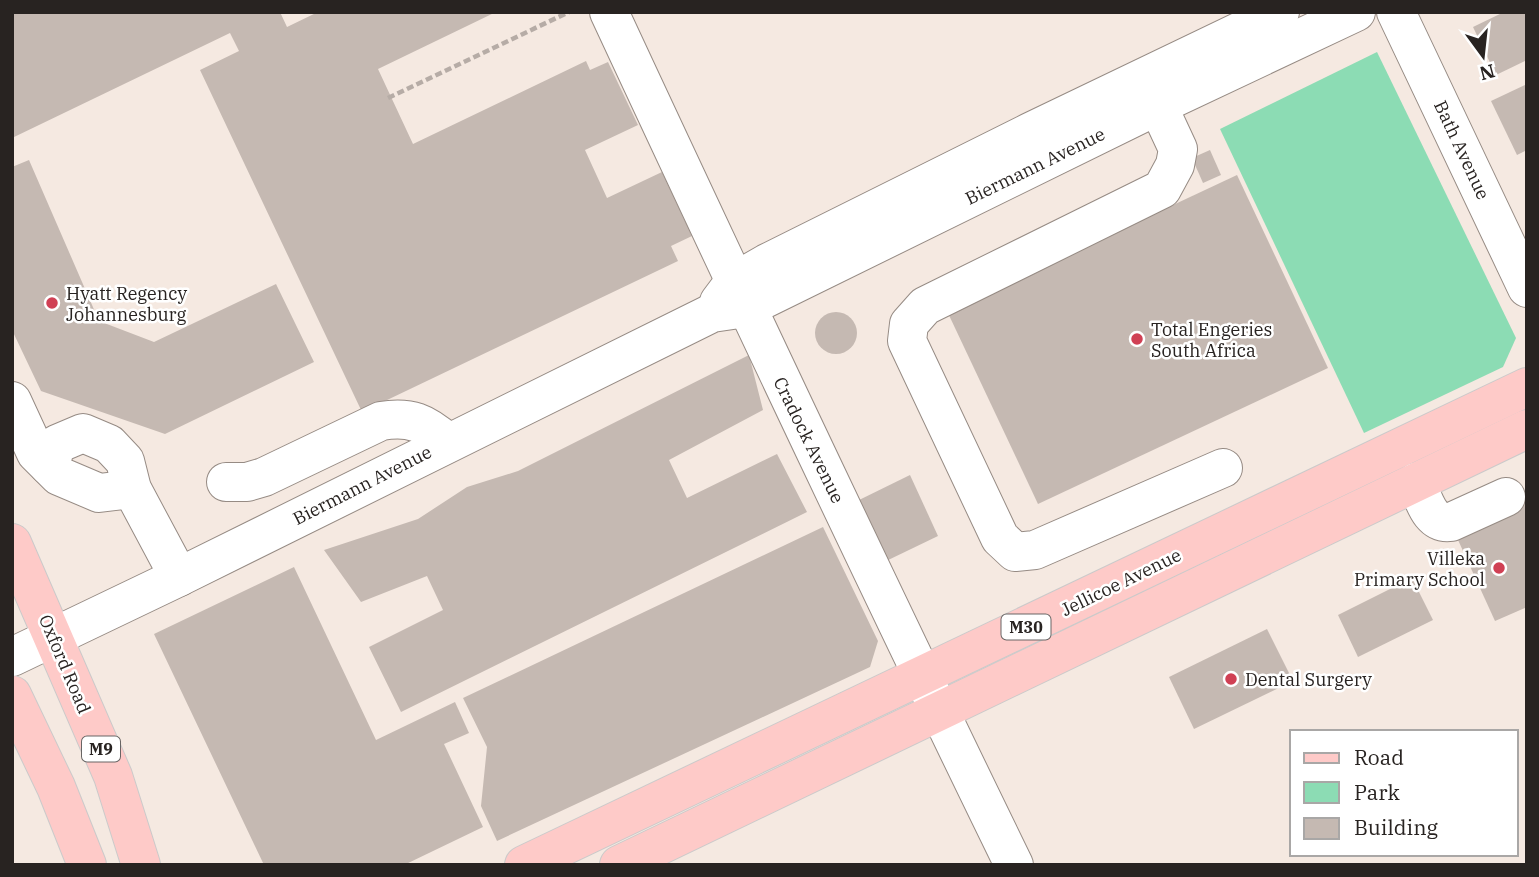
<svg xmlns="http://www.w3.org/2000/svg" width="1539" height="877" viewBox="0 0 1539 877" font-family="'IBM Plex Serif',serif">
<style>
.green{fill:#8cdcb4}
.building{fill:#c5b9b2}
.lines{fill:none;stroke-linecap:round;stroke-linejoin:round}
.minor-casing{stroke:#968b84;stroke-width:40}
.major-casing{stroke:#cbcaca;stroke-width:40}
.path{stroke:#b6aca6;stroke-width:4.5;stroke-dasharray:7 3.5;stroke-linecap:butt}
.minor{stroke:#fff;stroke-width:38}
.major{stroke:#fecac8;stroke-width:38}
.poi-dot{fill:#d04054;stroke:#fff;stroke-width:2.5}
.labels{text-anchor:middle;dominant-baseline:central;stroke-width:5;stroke-linejoin:round;paint-order:stroke}
.shield{fill:#fff;stroke:#686564;stroke-width:2}
.shield-label{font-size:16px;font-weight:bold;fill:#282321}
.street-label{font-size:18px;fill:#282321;stroke:#fff}
.poi-label{font-size:18px;fill:#282321;stroke:#fff;text-anchor:start}
</style>
<rect width="100%" height="100%" fill="#f5e9e1"/>
<polygon class="green" points="1377,52 1516,338 1503,367 1364,433 1220,129"/>
<g class="building">
<polygon points="12,12 280,12 287,27 318,12 496,12 378,69 413,144 586,61 590,70 608,62 638,125 585,150 607,198 662,172 692,236 671,246 678,261 362,412 200,70 239,51 230,33 12,138"/>
<polygon points="1504,12 1527,12 1527,60 1496,75 1473,27"/>
<polygon points="1527,84 1527,150 1517,155 1491,101"/>
<polygon points="1210,150 1221,175 1203,183 1192,158"/>
<polygon points="29,160 99,321 154,342 276,284 314,362 165,434 41,391 12,330 12,167"/>
<polygon points="1237,175 1328,368 1038,504 947,311"/>
<circle cx="836" cy="333" r="21"/>
<polygon points="749,355 763,410 669,460 687,498 777,454 807,512 401,712 369,647 443,610 427,576 361,602 324,550 418,519 467,487 518,471"/>
<polygon points="910,475 938,536 882,563 855,502"/>
<polygon points="1527,495 1527,607 1495,621 1453,529"/>
<polygon points="823,527 878,641 870,667 497,841 481,806 487,747 463,698"/>
<polygon points="294,567 376,740 455,702 469,733 444,744 483,827 404,865 264,865 154,634"/>
<polygon points="1412,578 1433,620 1358,657 1338,615"/>
<polygon points="1267,629 1293,681 1194,729 1169,677"/>
</g>
<g class="lines">
<g class="minor-casing">
<g id="minor">
<path d="M609,12c133,286 267,570 405,853"/>
<polyline points="1396,12 1527,288"/>
<polyline points="1145,78 1178,149 1175,165 1162,189 925,306 909,324 907,341 1000,538 1015,552 1035,550 1223,468"/>
<polyline points="719,302 734,282 767,263 1030,132 1280,12"/>
<polyline points="12,401 36,453 59,476 99,493 132,489"/>
<polyline points="49,466 57,444 83,433 109,444 125,461 132,489 179,577"/>
<path d="M226,482h21l17,-5 117,-56c30,-5 44,2 66,21"/>
<path d="M1416,482c8,17 13,43 35,40l55,-25"/>
<polyline points="12,657 179,577 712,313 746,308 1159,105 1356,12"/>
</g>
</g>
<g class="major-casing">
<g id="major">
<polyline points="12,543 113,776 141,865"/>
<polyline points="12,695 56,787 87,865"/>
<polyline points="524,865 1527,387"/>
<polyline points="619,865 1527,429"/>
</g>
</g>
<polyline class="path" points="388,98 569,12"/>
<use href="#minor" class="minor"/>
<use href="#major" class="major"/>
</g>
<g class="poi-dot">
<circle cx="52" cy="303" r="7"/>
<circle cx="1137" cy="339" r="7"/>
<circle cx="1499" cy="568" r="7"/>
<circle cx="1231" cy="679" r="7"/>
</g>
<g class="labels">
<g class="shield">
<rect x="1001.5" y="614.5" width="49" height="25" rx="5"/>
<rect x="82" y="736.5" width="38" height="25" rx="5"/>
</g>
<g class="shield-label">
<text x="1026" y="627">M30</text>
<text x="101" y="749">M9</text>
</g>
<g class="street-label">
<text transform="translate(1462 150) rotate(65)">Bath Avenue</text>
<text transform="translate(1035 166) rotate(-26)">Biermann Avenue</text>
<text transform="translate(809 440) rotate(64)">Cradock Avenue</text>
<text transform="translate(362 485) rotate(-27)">Biermann Avenue</text>
<text transform="translate(1121 582) rotate(-26)">Jellicoe Avenue</text>
<text transform="translate(65 664) rotate(67)">Oxford Road</text>
</g>
<g class="poi-label">
<text x="66" y="293">Hyatt Regency<tspan x="66" dy="21">Johannesburg</tspan></text>
<text x="1151" y="329">Total Engeries<tspan x="1151" dy="21">South Africa</tspan></text>
<text x="1485" y="558" text-anchor="end">Villeka<tspan x="1485" dy="21">Primary School</tspan></text>
<text x="1245" y="679">Dental Surgery</text>
</g>
</g>
<rect width="1539" height="877" fill="none" stroke="#282321" stroke-width="28"/>
<rect x="1290" y="730" width="228" height="126" fill="#ffffff" stroke="#a9a7a6" stroke-width="2"/>
<rect x="1304" y="753" width="35" height="10" fill="#fecac8" stroke="#a9a7a6" stroke-width="2"/>
<text x="1354" y="765" font-size="21" fill="#282321">Road</text>
<rect x="1304" y="782" width="35" height="21" fill="#8cdcb4" stroke="#a9a7a6" stroke-width="2"/>
<text x="1354" y="800" font-size="21" fill="#282321">Park</text>
<rect x="1304" y="818" width="35" height="21" fill="#c5b9b2" stroke="#a9a7a6" stroke-width="2"/>
<text x="1354" y="835" font-size="21" fill="#282321">Building</text>
<g transform="translate(1483 56) rotate(165)" stroke="#ffffff" stroke-width="5" paint-order="stroke">
<path d="M0-5L12 26L0 18L-12 26Z" fill="#282321"/>
<text y="-10" font-size="19" font-weight="bold" text-anchor="middle" fill="#282321">N</text>
</g>
</svg>
